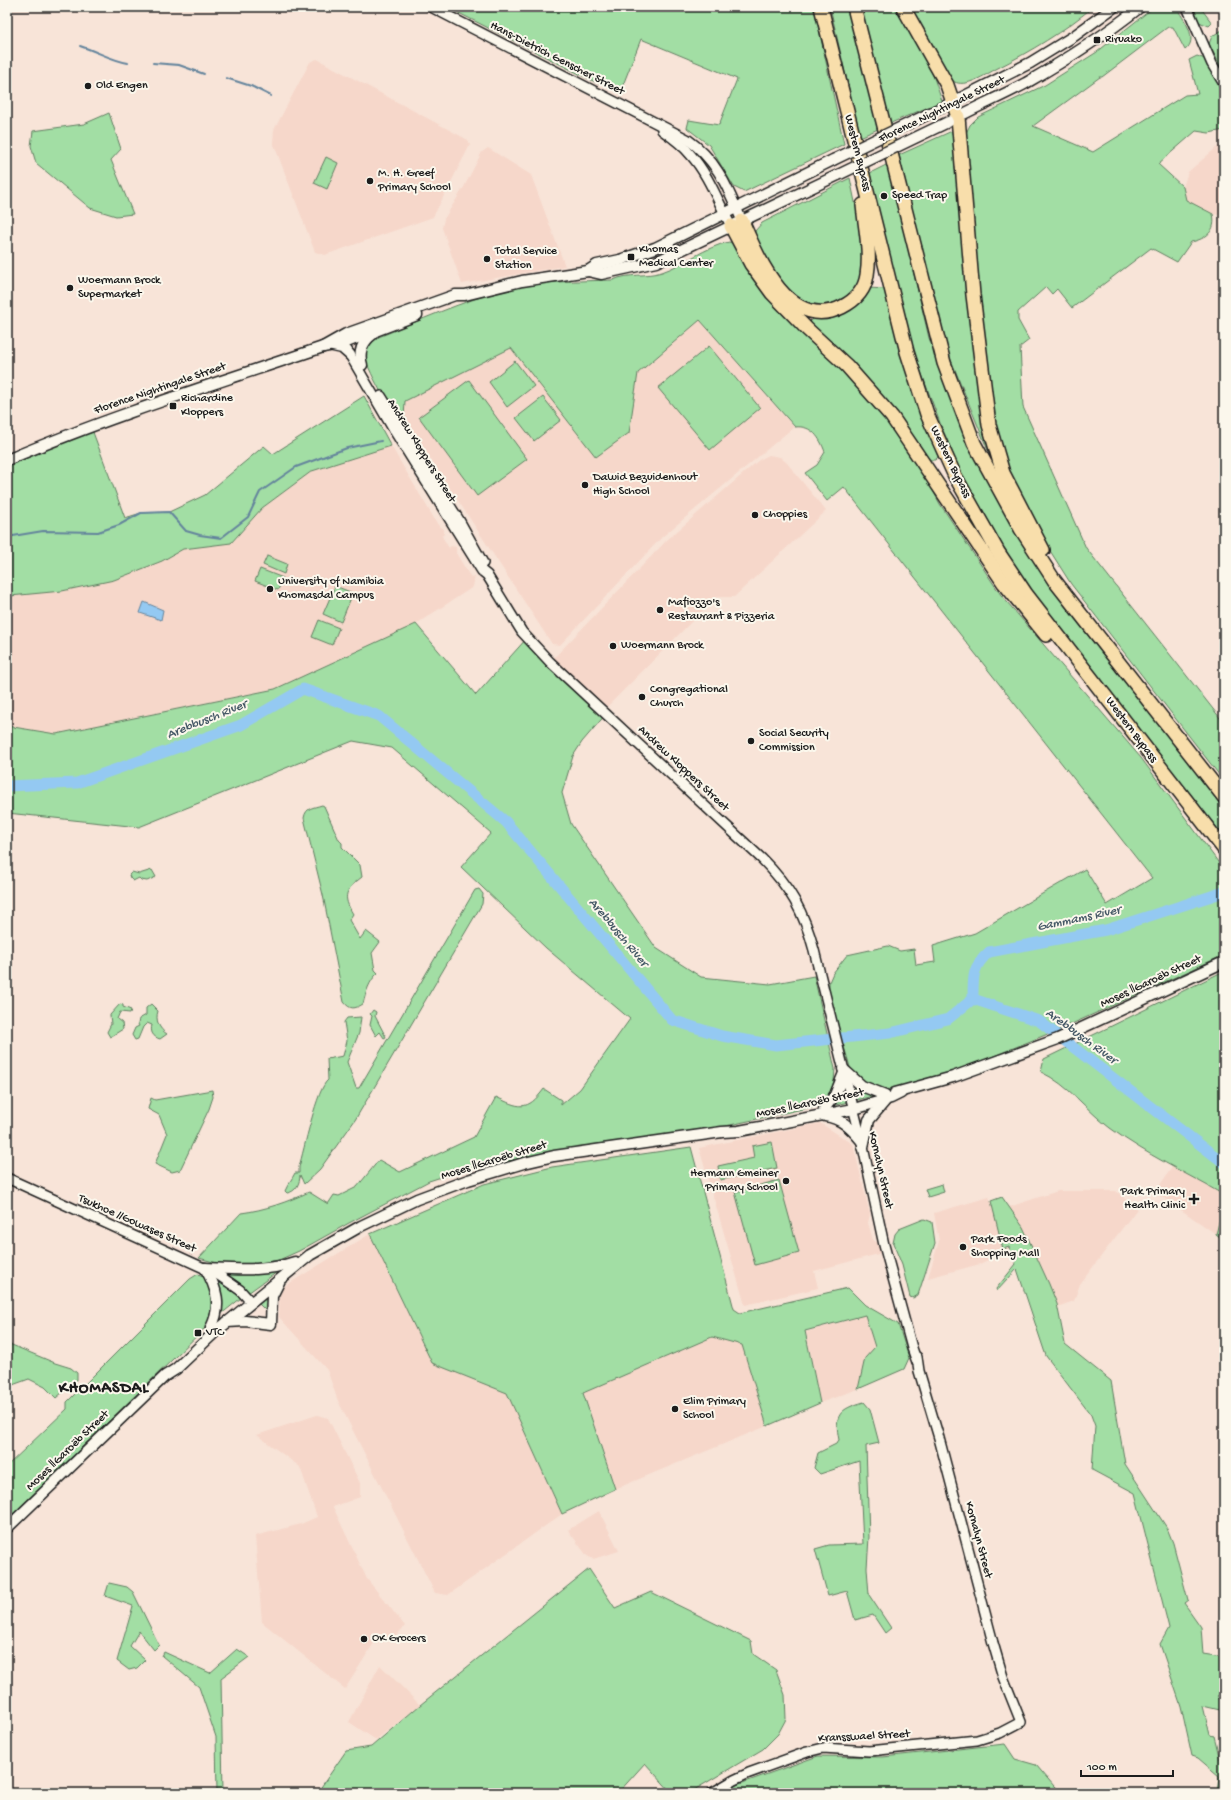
<svg xmlns="http://www.w3.org/2000/svg" width="1231" height="1800" viewBox="0 0 1231 1800" font-family="'Gochi Hand',sans-serif">
<style>
.built{fill:#f6d7ca}
.green{fill:#a2dea4;stroke:#5f7d60}
.water{fill:#94c9f2;stroke:#64849c}
.lines{fill:none;stroke-linecap:round;stroke-linejoin:round}
.stream{stroke:#64849c;stroke-width:2}
.river{stroke:#94c9f2;stroke-width:11}
.tertiary-casing{stroke:#1c1c1c;stroke-width:12}
.secondary-casing{stroke:#1c1c1c;stroke-width:13}
.motorway-casing{stroke:#1c1c1c;stroke-width:16}
.tertiary{stroke:#fbf7ec;stroke-width:9}
.secondary{stroke:#fbf7ec;stroke-width:10}
.motorway{stroke:#f8deab;stroke-width:13}
.secondary-bridge-casing{stroke:#1c1c1c;stroke-width:13;stroke-linecap:butt}
.secondary-bridge{stroke:#fbf7ec;stroke-width:10}
.poi-dot{fill:#1c1c1c;stroke:#fbf7ec;stroke-width:1.5}
.labels{text-anchor:middle;dominant-baseline:central;stroke-width:4;stroke-linejoin:round;paint-order:stroke}
.poi-label{font-size:12px;fill:#1c1c1c;stroke:#fbf7ec;text-anchor:start}
.street-label{font-size:12px;fill:#1c1c1c;stroke:#fbf7ec}
.water-label{font-size:13px;font-style:italic;fill:#465967;stroke:#fbf7ec}
.district-label{font-size:16px;font-weight:bold;letter-spacing:1px;fill:#1c1c1c;stroke:#fbf7ec}
</style>
<rect width="100%" height="100%" fill="#f8e4d8"/>
<filter id="ink" filterUnits="userSpaceOnUse"><feTurbulence type="fractalNoise" baseFrequency=".025" numOctaves="2"/><feDisplacementMap in="SourceGraphic" scale="8" xChannelSelector="R" yChannelSelector="G"/><feConvolveMatrix kernelMatrix="1 2 1 2 8 2 1 2 1" color-interpolation-filters="sRGB"/></filter>
<g filter="url(#ink)">
<g class="built">
<polygon points="317,59 468,140 470,145 433,217 325,255 315,252 273,142 274,130 310,62"/>
<polygon points="1224,141 1224,216 1213,214 1190,203 1186,200 1183,187 1188,172"/>
<polygon points="488,148 531,175 565,266 462,284 442,228 444,219 464,187 482,152"/>
<polygon points="700,320 794,427 662,537 560,645 552,644 404,418 405,401 511,348 596,457 629,433 638,373"/>
<polygon points="391,446 438,525 444,529 444,534 442,536 447,545 449,548 451,546 456,547 456,553 468,573 471,577 475,576 473,587 416,624 275,689 56,734 7,726 7,593 11,596 62,591 114,580 162,561 183,549 231,543 262,508 312,471"/>
<polygon points="769,455 780,457 787,463 826,511 734,597 716,597 603,711 550,662 667,540 759,460"/>
<polygon points="820,1123 853,1144 870,1214 868,1223 873,1240 879,1243 882,1253 814,1271 818,1288 745,1305 699,1148"/>
<polygon points="1173,1166 1224,1195 1224,1203 1216,1234 1155,1192"/>
<polygon points="1058,1191 1116,1191 1137,1209 1080,1284 1074,1301 1057,1307 1023,1227 1009,1207"/>
<polygon points="989,1197 1011,1256 988,1260 980,1264 928,1278 939,1241 934,1213"/>
<polygon points="370,1234 432,1363 507,1393 562,1514 448,1595 435,1593 338,1401 327,1370 279,1317 280,1289"/>
<polygon points="865,1315 875,1347 858,1389 820,1403 806,1332"/>
<polygon points="712,1337 742,1345 767,1426 615,1489 583,1393"/>
<polygon points="317,1415 328,1418 360,1483 360,1497 333,1507 367,1579 405,1626 392,1640 377,1638 345,1689 262,1622 255,1536 301,1524 317,1517 300,1467 257,1435"/>
<polygon points="599,1511 619,1551 593,1559 587,1556 568,1530"/>
<polygon points="380,1665 420,1705 376,1740 349,1722"/>
</g>
<g class="green">
<polygon points="447,7 814,7 844,144 744,192 734,187 709,145 687,128 689,120 719,125 737,79 641,39 621,90 607,82 597,83"/>
<polygon points="830,7 850,7 878,129 860,137"/>
<polygon points="862,7 896,7 933,75 942,101 891,123 873,61"/>
<path d="M909,7h184c-30,25 -62,44 -97,62 -9,5 -20,12 -30,14 -8,1 -12,0 -17,-6z"/>
<path d="M1154,7h22c7,12 24,32 9,43l-12,-23h-5l-66,50h-2l-67,49 60,26 92,-57 13,-1 -9,-34 8,-4 8,3 19,34v37l-15,3 -13,-2 -38,33 25,23 3,13 27,14c4,17 -7,25 -22,28l-14,20 -26,-14 -79,60 -15,-19 -5,5 -6,-7 -28,25v8l11,20 -9,7 3,60 63,141 138,175v58l-153,-197 -36,-57 -18,-37 -17,-46 -10,-48 -20,-183 -4,-80 4,-8 8,-8 67,-32 52,-33z"/>
<polygon points="1193,7 1200,7 1212,23 1209,26 1199,22"/>
<polygon points="1224,29 1224,73 1209,44 1212,36"/>
<polygon points="109,113 121,149 111,160 133,214 116,216 90,208 36,163 31,146 33,131 84,124"/>
<polygon points="952,131 972,339 996,470 942,338 899,155"/>
<polygon points="326,157 338,163 327,189 314,183"/>
<polygon points="888,164 929,338 974,454 1038,567 1067,609 1224,808 1224,837 1021,577 961,473 940,423 913,350 874,195 870,173"/>
<polygon points="850,178 863,241 861,279 848,298 826,307 815,307 800,301 775,274 756,238 755,231 762,223"/>
<path d="M729,242l4,1 32,51 15,18 69,64 50,58 21,32 20,38 61,91 140,163 83,112v85l-159,72 -113,46 -50,15 -12,2 -21,-6 -12,-8 -7,-9 -21,-72v-13l4,-9 14,-18 41,-9 12,5 14,-2 2,16 19,-3 -2,-16 42,-13 110,-64 22,36 45,-27 -308,-391 -17,14 -22,-28 12,-8 8,-13c-5,-14 -13,-27 -30,-25l-95,-107 -62,53 -9,60 -33,24 -85,-109 -106,53 -1,17c-3,-1 -7,-2 -9,-4 -7,-7 -32,-53 -31,-62 2,-7 7,-10 12,-14 43,-17 86,-37 131,-49 31,-8 74,-8 106,-9 16,-7 33,-3 49,-8 23,-8 43,-25 67,-30z"/>
<path d="M869,288l16,1c11,57 33,110 52,165l1,3 -3,3h-4l-3,-2 -120,-136 6,-4 16,-1z"/>
<polygon points="709,346 760,408 710,450 658,388"/>
<polygon points="515,361 534,386 507,407 489,382"/>
<polygon points="469,380 527,459 477,496 419,417"/>
<polygon points="364,396 391,446 312,471 262,508 231,543 183,549 162,561 114,580 62,591 10,596 7,593 7,460 91,427 125,518 141,513 169,512 205,495 264,446 273,454"/>
<polygon points="543,397 561,420 534,441 516,418"/>
<polygon points="267,556 287,564 284,574 263,565"/>
<polygon points="260,569 283,578 278,590 255,581"/>
<polygon points="335,586 353,593 341,622 323,614"/>
<polygon points="319,620 339,628 332,645 312,637"/>
<path d="M416,624l60,71 51,-57 79,76 -24,28 -9,14 -11,37 9,31 85,124 45,29 69,7 44,-8 21,93 -1,12 -4,13 -5,6 -13,7 -91,20 -144,20 -114,23 -34,11 -80,42 -50,28 -20,9 -39,6 -23,-3 -18,-5 42,-45c24,-3 46,-11 68,-21l19,12 6,-9 5,1 18,-9 22,-27 21,12 74,-35 22,-40c23,11 31,15 48,-8l17,11v5l19,-16 50,-70 -84,-71 -85,-81 30,-34 -99,-85 -39,-7 -214,86 -132,-14v-87l49,8 219,-45z"/>
<path d="M322,805l2,1 15,34 3,3v4l18,18 2,12c-17,13 -20,19 -9,37l-4,6 11,19 6,-8 14,11 -8,11 3,17 3,3c-9,8 -12,19 -15,31 -8,5 -13,6 -19,-2l-21,-107 -19,-77c2,-11 9,-10 18,-13z"/>
<polygon points="152,870 156,877 147,881 141,880 139,878 133,881 130,878 129,875 132,872 139,874"/>
<path d="M479,889l4,5 -1,10 -127,216 -35,49 -16,15 -4,-9c0,8 -4,17 -13,18l-2,-2c3,-7 7,-12 10,-18h4v-6c5,-17 18,-79 29,-87l-1,-21 16,-3 4,-15 -3,-19 3,-4 14,-1 -2,16 -12,29 9,26h3l116,-198z"/>
<path d="M1224,971v224c-38,-22 -79,-41 -114,-67 -24,-18 -41,-43 -69,-56l3,-13z"/>
<polygon points="120,1004 123,1005 123,1007 131,1010 130,1013 120,1012 117,1019 122,1023 123,1029 110,1037 107,1032 111,1024 110,1015"/>
<path d="M151,1004l7,7c-3,9 1,18 9,23l-7,5c-7,-2 -10,-7 -8,-14l-5,-2 -4,4 -5,12 -3,1 -3,-5 3,-7 4,-2 -1,-2 1,-5 7,-4v-7z"/>
<polygon points="373,1010 376,1012 375,1016 386,1037 384,1038 380,1032 376,1036 370,1025 372,1016 370,1014"/>
<polygon points="843,1081 848,1102 827,1107"/>
<polygon points="852,1081 877,1095 857,1100"/>
<polygon points="212,1090 213,1097 209,1109 180,1170 172,1172 155,1164 167,1134 159,1115 148,1109 151,1098 155,1100"/>
<polygon points="772,1142 777,1168 720,1180 718,1166 754,1158 752,1146"/>
<polygon points="691,1147 734,1309 740,1313 848,1288 865,1305 898,1324 909,1358 904,1369 858,1389 865,1358 875,1347 865,1315 805,1331 820,1403 767,1426 742,1345 712,1337 583,1393 615,1489 562,1514 507,1393 432,1363 370,1234 484,1184 552,1167"/>
<polygon points="779,1180 799,1253 755,1265 735,1192"/>
<polygon points="942,1184 944,1192 928,1197 925,1189"/>
<polygon points="1002,1197 1023,1227 1049,1284 1057,1304 1065,1344 1111,1381 1125,1464 1167,1528 1173,1543 1188,1600 1184,1603 1201,1627 1203,1654 1222,1657 1221,1666 1224,1672 1224,1690 1217,1696 1224,1704 1224,1711 1203,1706 1210,1735 1214,1736 1220,1760 1224,1760 1224,1793 1217,1793 1219,1776 1198,1758 1192,1756 1181,1706 1160,1644 1169,1628 1135,1493 1092,1470 1095,1426 1091,1415 1046,1356 1017,1269 997,1291 996,1289 1016,1264 1009,1247 1003,1249 991,1201"/>
<polygon points="1224,1203 1224,1240 1216,1234"/>
<polygon points="924,1219 932,1222 935,1243 918,1295 913,1298 910,1297 902,1265 893,1243 895,1234 899,1229"/>
<polygon points="284,1267 248,1293 224,1271"/>
<polygon points="198,1274 206,1277 215,1303 207,1326 7,1520 7,1466 67,1409 67,1402 190,1279"/>
<polygon points="216,1278 241,1298 220,1315 215,1280"/>
<polygon points="272,1288 269,1314 255,1300"/>
<polygon points="7,1343 55,1363 71,1368 77,1373 77,1380 56,1398 45,1387 29,1379 7,1387"/>
<path d="M864,1402l6,7 9,34 -13,3 3,91 -2,31 2,27 22,33 -6,5 -12,-18 -18,5 -8,-29 -19,5 -13,-47 14,-4 34,-1 -4,-83 -39,13 -6,-6 4,-15 18,-9 3,-4c-5,-25 0,-31 25,-38z"/>
<polygon points="589,1569 615,1608 651,1592 751,1641 753,1654 776,1670 785,1695 786,1719 778,1734 763,1749 689,1793 672,1793 645,1763 618,1793 317,1793 346,1751 371,1747 420,1705"/>
<polygon points="109,1583 127,1587 133,1592 159,1645 154,1650 139,1631 130,1646 145,1660 137,1668 129,1670 117,1661 133,1606 105,1596"/>
<polygon points="237,1649 249,1657 221,1678 223,1793 217,1793 216,1737 199,1687 162,1656 164,1652 210,1673"/>
<polygon points="1005,1744 1015,1759 1036,1765 1060,1793 725,1793 734,1786 818,1756 883,1757"/>
</g>
<polygon class="water" points="144,602 163,610 161,620 140,613"/>
<g class="lines">
<g class="stream">
<path d="M80,46c16,5 31,14 48,17"/>
<polyline points="153,63 179,65 204,74"/>
<polyline points="226,78 251,86 271,96"/>
<polyline points="7,537 43,531 98,532 119,525 141,513 169,512 186,531 200,535 221,538 248,517 260,492 296,467 347,448 381,441"/>
</g>
<g class="river">
<polyline points="7,786 77,783 241,725 303,689 379,716 506,822 672,1020 722,1036 776,1045 890,1033 948,1019 973,999 1039,1021 1224,1163"/>
<path d="M973,999c0,-22 -1,-32 16,-47l117,-22 118,-38"/>
</g>
<g class="tertiary-casing">
<g id="tertiary">
<path d="M431,7l256,132c31,22 40,48 55,82"/>
<polyline points="1187,7 1212,64 1224,84"/>
<path d="M662,130c10,7 21,15 28,24 19,21 28,48 41,72"/>
<path d="M347,350l45,77 90,144 5,4 35,57 28,30 212,197c28,28 42,53 52,91l49,197 21,98 28,103 5,14"/>
<polyline points="381,396 459,520 483,563"/>
<polyline points="7,1178 217,1274 240,1290 251,1302"/>
<polyline points="712,1793 734,1780 749,1773 807,1752 823,1748 869,1751 977,1740 1000,1733 1021,1722 1003,1677 993,1643 939,1438 919,1371 917,1357"/>
</g>
</g>
<g class="secondary-casing">
<g id="secondary">
<polyline points="947,105 1030,63 1074,36 1114,7"/>
<path d="M952,120c24,-13 50,-24 74,-37 40,-23 78,-47 114,-76"/>
<polyline points="588,271 601,274 656,262 838,175"/>
<polyline points="333,346 342,348 350,355"/>
<polyline points="323,347 346,334 455,295 465,295 522,281 588,271 597,265 620,260 655,248 833,160"/>
<path d="M362,365c-4,-13 0,-23 11,-31"/>
<path d="M7,460c103,-44 210,-77 316,-113l21,-4 73,-28"/>
<polyline points="843,1069 862,1086 885,1095"/>
<polyline points="895,1093 953,1077 1058,1039 1224,962"/>
<polyline points="824,1109 835,1095 844,1073"/>
<path d="M825,1116c16,2 26,12 36,24"/>
<polyline points="863,1147 869,1120 885,1101"/>
<path d="M205,1268c30,1 61,4 90,-6"/>
<path d="M205,1268c12,20 17,38 6,60"/>
<polyline points="227,1322 245,1321 271,1324 272,1296 279,1282"/>
<polyline points="7,1528 165,1376 176,1369 214,1333 310,1255 361,1226 417,1199 468,1180 524,1163 554,1156 722,1132 739,1131 854,1109 891,1098 901,1093"/>
</g>
</g>
<g class="motorway-casing">
<g id="motorway">
<polyline points="821,7 907,352 927,414 955,476 998,552 1026,594 1224,849"/>
<polyline points="854,7 944,363 974,443 1021,529 1054,580 1224,797"/>
<polyline points="903,7 947,85 958,117 973,295 989,425 1003,473 1043,550"/>
<path d="M742,221c16,37 47,112 100,86 14,-7 23,-17 25,-32 4,-23 -2,-48 -4,-70"/>
<polyline points="731,226 751,264 772,293 807,329 847,366 892,417 1004,583 1046,635"/>
</g>
</g>
<use href="#tertiary" class="tertiary"/>
<use href="#secondary" class="secondary"/>
<use href="#motorway" class="motorway"/>
<g class="secondary-bridge-casing">
<g id="secondary-bridge">
<polyline points="833,160 943,107"/>
<polyline points="838,175 948,122"/>
</g>
</g>
<use href="#secondary-bridge" class="secondary-bridge"/>
</g>
</g>
<g class="poi-dot">
<rect x="1093" y="36" width="8" height="8" rx="2"/>
<circle cx="88" cy="86" r="4"/>
<circle cx="370" cy="181" r="4"/>
<circle cx="884" cy="196" r="4"/>
<rect x="627" y="253" width="8" height="8" rx="2"/>
<circle cx="487" cy="259" r="4"/>
<circle cx="70" cy="288" r="4"/>
<rect x="169" y="402" width="8" height="8" rx="2"/>
<circle cx="585" cy="485" r="4"/>
<circle cx="755" cy="515" r="4"/>
<circle cx="270" cy="589" r="4"/>
<circle cx="660" cy="610" r="4"/>
<circle cx="613" cy="646" r="4"/>
<circle cx="642" cy="697" r="4"/>
<circle cx="751" cy="741" r="4"/>
<circle cx="786" cy="1181" r="4"/>
<path d="M1192 1193h4v4h4v4h-4v4h-4v-4h-4v-4h4z"/>
<circle cx="963" cy="1247" r="4"/>
<rect x="194" y="1329" width="8" height="8" rx="2"/>
<circle cx="675" cy="1409" r="4"/>
<circle cx="364" cy="1639" r="4"/>
</g>
<g class="labels">
<g class="poi-label">
<text x="1105" y="40">Riruako</text>
<text x="96" y="86">Old Engen</text>
<text x="378" y="174">M. H. Greef<tspan x="378" dy="14">Primary School</tspan></text>
<text x="892" y="196">Speed Trap</text>
<text x="639" y="250">Khomas<tspan x="639" dy="14">Medical Center</tspan></text>
<text x="495" y="252">Total Service<tspan x="495" dy="14">Station</tspan></text>
<text x="78" y="281">Woermann Brock<tspan x="78" dy="14">Supermarket</tspan></text>
<text x="181" y="399">Richardine<tspan x="181" dy="14">Kloppers</tspan></text>
<text x="593" y="478">Dawid Bezuidenhout<tspan x="593" dy="14">High School</tspan></text>
<text x="763" y="515">Choppies</text>
<text x="278" y="582">University of Namibia<tspan x="278" dy="14">Khomasdal Campus</tspan></text>
<text x="668" y="603">Mafiozzo's<tspan x="668" dy="14">Restaurant &amp; Pizzeria</tspan></text>
<text x="621" y="646">Woermann Brock</text>
<text x="650" y="690">Congregational<tspan x="650" dy="14">Church</tspan></text>
<text x="759" y="734">Social Security<tspan x="759" dy="14">Commission</tspan></text>
<text x="778" y="1174" text-anchor="end">Hermann Gmeiner<tspan x="778" dy="14">Primary School</tspan></text>
<text x="1185" y="1192" text-anchor="end">Park Primary<tspan x="1185" dy="14">Health Clinic</tspan></text>
<text x="971" y="1240">Park Foods<tspan x="971" dy="14">Shopping Mall</tspan></text>
<text x="206" y="1333">VTC</text>
<text x="683" y="1402">Elim Primary<tspan x="683" dy="14">School</tspan></text>
<text x="372" y="1639">OK Grocers</text>
</g>
<g class="street-label">
<text transform="translate(557 59) rotate(27)">Hans-Dietrich Genscher Street</text>
<text transform="translate(942 110) rotate(-26)">Florence Nightingale Street</text>
<text transform="translate(857 153) rotate(76)">Western Bypass</text>
<text transform="translate(160 389) rotate(-19)">Florence Nightingale Street</text>
<text transform="translate(421 451) rotate(58)">Andrew Kloppers Street</text>
<text transform="translate(950 462) rotate(64)">Western Bypass</text>
<text transform="translate(1131 730) rotate(53)">Western Bypass</text>
<text transform="translate(683 769) rotate(43)">Andrew Kloppers Street</text>
<text transform="translate(1151 982) rotate(-25)">Moses ǁGaroëb Street</text>
<text transform="translate(810 1104) rotate(-12)">Moses ǁGaroëb Street</text>
<text transform="translate(494 1161) rotate(-17)">Moses ǁGaroëb Street</text>
<text transform="translate(880 1170) rotate(77)">Kornalyn Street</text>
<text transform="translate(137 1224) rotate(24)">Tsukhoe //Gowases Street</text>
<text transform="translate(68 1451) rotate(-44)">Moses ǁGaroëb Street</text>
<text transform="translate(978 1540) rotate(75)">Kornalyn Street</text>
<text transform="translate(864 1737) rotate(-3)">Kransswael Street</text>
</g>
<g class="water-label">
<text transform="translate(207 720) rotate(-22)">Arebbusch River</text>
<text transform="translate(1079 919) rotate(-12)">Gammams River</text>
<text transform="translate(618 933) rotate(50)">Arebbusch River</text>
<text transform="translate(1081 1037) rotate(36)">Arebbusch River</text>
</g>
<g class="district-label">
<text x="104" y="1389">KHOMASDAL</text>
</g>
</g>
<rect width="1231" height="1800" fill="none" stroke="#fbf7ec" stroke-width="24"/>
<rect x="12" y="12" width="1207" height="1776" fill="none" stroke="#1c1c1c" stroke-width="1.5" filter="url(#ink)"/>
<path d="M1081 1770v6h92v-6" fill="none" stroke="#1c1c1c" stroke-width="2"/>
<text x="1087" y="1770" font-size="12" fill="#1c1c1c" stroke="#fbf7ec" stroke-width="3" paint-order="stroke">100 m</text>
</svg>
